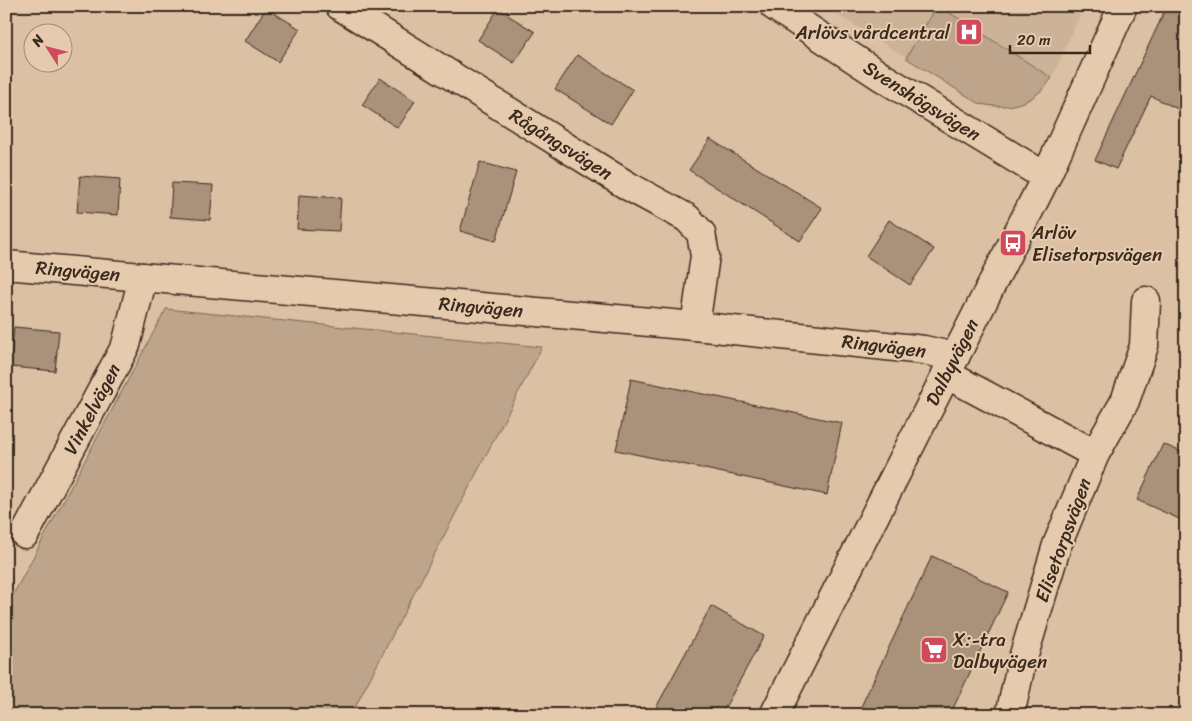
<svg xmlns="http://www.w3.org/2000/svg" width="1192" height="721" viewBox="0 0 1192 721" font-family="Sriracha,sans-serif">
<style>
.built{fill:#ccb297}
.green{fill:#bda48b;stroke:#7c6754}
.building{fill:#a9917a;stroke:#3b2a1e}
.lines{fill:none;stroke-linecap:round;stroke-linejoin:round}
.street-casing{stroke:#3b2a1e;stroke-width:31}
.secondary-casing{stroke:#3b2a1e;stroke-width:31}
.street{stroke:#e5caad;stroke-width:28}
.secondary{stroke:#e5caad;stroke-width:28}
.labels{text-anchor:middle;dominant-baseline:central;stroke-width:4;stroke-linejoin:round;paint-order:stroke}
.poi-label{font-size:19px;fill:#3b2a1e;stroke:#e5caad;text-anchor:start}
.street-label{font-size:19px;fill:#3b2a1e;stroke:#e5caad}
</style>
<rect width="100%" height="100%" fill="#dbc0a4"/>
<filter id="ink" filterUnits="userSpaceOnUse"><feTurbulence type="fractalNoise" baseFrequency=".02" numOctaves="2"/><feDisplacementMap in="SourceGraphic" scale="10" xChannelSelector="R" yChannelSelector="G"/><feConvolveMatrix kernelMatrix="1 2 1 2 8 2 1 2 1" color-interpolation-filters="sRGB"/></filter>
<g filter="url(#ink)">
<polygon class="built" points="824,6 1084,6 1052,78 1044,90 1027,102 992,107 980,104"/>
<g class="green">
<path d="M937,6h2l113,72c-19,26 -41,32 -72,26l-74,-46z"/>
<polygon points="166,309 542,347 351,715 6,715 6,608"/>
</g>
<g class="building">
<polygon points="1167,6 1186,6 1186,113 1151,96 1116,169 1095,160"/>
<polygon points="266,8 300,29 278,62 245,41"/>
<polygon points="498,9 535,32 514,63 478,40"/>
<polygon points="577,55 633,90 611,124 555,89"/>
<polygon points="380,78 415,101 398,128 362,105"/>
<polygon points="710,139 822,208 800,241 689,170"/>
<polygon points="480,162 516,172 496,241 460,231"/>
<polygon points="80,176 120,179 118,215 77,212"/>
<polygon points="172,183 213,185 210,220 170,217"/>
<polygon points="299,195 341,198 339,231 297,229"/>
<polygon points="889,220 934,249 910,285 866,256"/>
<polygon points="14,327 59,331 55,371 10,367"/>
<polygon points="631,379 842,423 827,495 616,450"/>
<polygon points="1163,444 1186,454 1186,522 1137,500"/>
<polygon points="932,556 1008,592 950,715 857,715"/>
<polygon points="711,606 764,636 721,715 652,715"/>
</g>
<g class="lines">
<g class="street-casing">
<g id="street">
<polyline points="340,6 628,186 687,218 701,233 705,256 695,326"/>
<polyline points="6,265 695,326 924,350 955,357"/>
<polyline points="946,374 1095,454"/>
<polyline points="25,534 126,345 143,277"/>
<polyline points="1010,715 1021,665 1057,545 1095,454 1125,401 1144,346 1146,301"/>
</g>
</g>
<g class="secondary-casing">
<g id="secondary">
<polyline points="774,6 882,77 1046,177"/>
<polyline points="774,715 1046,177 1123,6"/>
</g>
</g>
<use href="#street" class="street"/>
<use href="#secondary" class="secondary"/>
</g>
</g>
<defs>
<g id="hospital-square" transform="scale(1.4375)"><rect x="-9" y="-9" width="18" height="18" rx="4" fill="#d1495b" stroke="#e5caad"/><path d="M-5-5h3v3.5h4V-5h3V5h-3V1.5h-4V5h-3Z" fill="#fff"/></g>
<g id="bus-square" transform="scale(1.4375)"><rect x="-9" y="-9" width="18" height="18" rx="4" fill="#d1495b" stroke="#e5caad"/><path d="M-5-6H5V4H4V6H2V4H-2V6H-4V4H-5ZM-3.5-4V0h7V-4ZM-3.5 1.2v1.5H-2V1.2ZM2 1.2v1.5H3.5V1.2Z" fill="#fff"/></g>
<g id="supermarket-square" transform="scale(1.4375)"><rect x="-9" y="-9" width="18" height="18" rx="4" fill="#d1495b" stroke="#e5caad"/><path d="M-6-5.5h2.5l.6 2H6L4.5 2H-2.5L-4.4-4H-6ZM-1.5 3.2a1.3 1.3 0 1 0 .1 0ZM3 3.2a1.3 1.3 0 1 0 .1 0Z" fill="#fff"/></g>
</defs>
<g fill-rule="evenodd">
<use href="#hospital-square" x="969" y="32"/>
<use href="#bus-square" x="1013" y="243"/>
<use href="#supermarket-square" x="934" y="650"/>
</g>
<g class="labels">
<g class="poi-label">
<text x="950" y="32" text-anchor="end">Arlövs vårdcentral</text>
<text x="1032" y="232">Arlöv<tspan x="1032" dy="22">Elisetorpsvägen</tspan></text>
<text x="953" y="639">X:-tra<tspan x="953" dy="22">Dalbyvägen</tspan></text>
</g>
<g class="street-label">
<text transform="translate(922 101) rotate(32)">Svenshögsvägen</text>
<text transform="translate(561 144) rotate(32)">Rågångsvägen</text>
<text transform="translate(78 271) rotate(5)">Ringvägen</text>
<text transform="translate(481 307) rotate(5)">Ringvägen</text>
<text transform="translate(884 346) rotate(7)">Ringvägen</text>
<text transform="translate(952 362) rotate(-63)">Dalbyvägen</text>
<text transform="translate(92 409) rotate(-62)">Vinkelvägen</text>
<text transform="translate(1063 540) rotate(-70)">Elisetorpsvägen</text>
</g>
</g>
<rect width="1192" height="721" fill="none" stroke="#e5caad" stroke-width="25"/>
<rect x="12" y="12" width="1167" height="696" fill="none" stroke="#3b2a1e" stroke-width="2" filter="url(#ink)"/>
<g transform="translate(48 48) rotate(306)"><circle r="24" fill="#e5caad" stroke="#a18a74"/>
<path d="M0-4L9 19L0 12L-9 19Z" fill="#d1495b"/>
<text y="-8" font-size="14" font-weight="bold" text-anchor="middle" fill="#3b2a1e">N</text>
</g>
<path d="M1010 45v8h80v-8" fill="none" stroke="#3b2a1e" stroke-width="2.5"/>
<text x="1017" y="45" font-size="15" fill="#3b2a1e" stroke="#e5caad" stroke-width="4" paint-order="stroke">20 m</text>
</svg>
